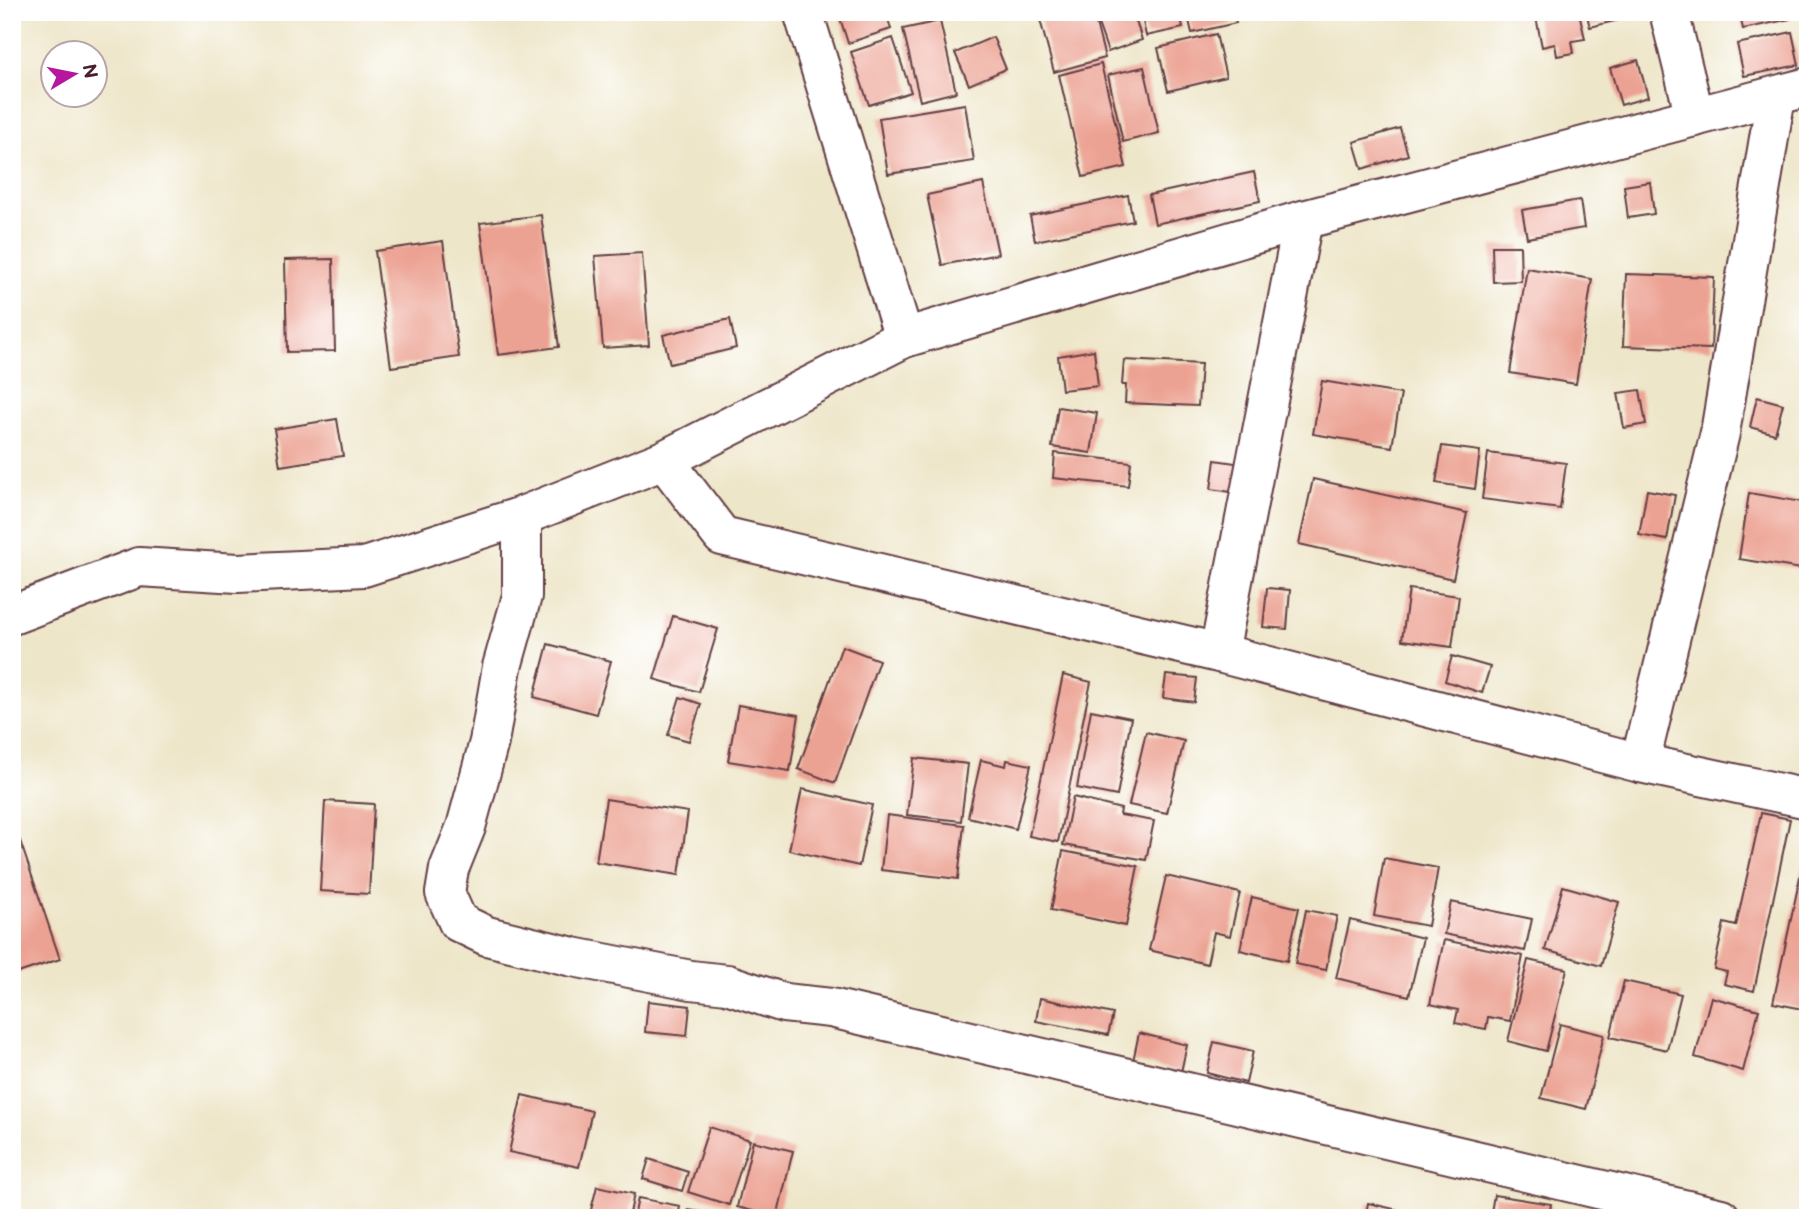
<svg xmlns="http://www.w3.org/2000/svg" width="1820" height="1230" viewBox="0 0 1820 1230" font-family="'Balsamiq Sans',sans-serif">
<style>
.building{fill:#eca293}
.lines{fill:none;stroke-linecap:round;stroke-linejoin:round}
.minor-casing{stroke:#633d43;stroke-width:42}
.minor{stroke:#fff;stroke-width:38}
</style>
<rect width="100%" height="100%" fill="#fff"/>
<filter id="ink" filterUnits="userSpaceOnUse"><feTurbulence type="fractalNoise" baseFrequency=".0143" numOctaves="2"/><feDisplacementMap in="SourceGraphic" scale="14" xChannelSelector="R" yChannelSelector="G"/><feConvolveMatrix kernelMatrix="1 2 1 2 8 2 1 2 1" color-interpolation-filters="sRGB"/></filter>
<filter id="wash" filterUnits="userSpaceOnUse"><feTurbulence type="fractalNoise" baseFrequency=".00686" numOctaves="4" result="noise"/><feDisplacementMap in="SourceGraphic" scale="28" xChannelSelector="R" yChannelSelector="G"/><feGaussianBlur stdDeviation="1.57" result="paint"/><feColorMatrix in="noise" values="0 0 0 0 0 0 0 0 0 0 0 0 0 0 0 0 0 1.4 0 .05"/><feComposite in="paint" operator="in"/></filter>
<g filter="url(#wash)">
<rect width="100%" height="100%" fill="#eee6c9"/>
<g id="blocks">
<g class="building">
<polygon points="838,12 886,12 891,29 848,43"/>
<polygon points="1038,12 1093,12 1105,58 1054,72"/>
<polygon points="1094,12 1133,12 1142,40 1108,52"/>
<polygon points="1141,12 1180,12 1183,28 1146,36"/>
<polygon points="1187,12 1234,12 1236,23 1192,33"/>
<polygon points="1535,12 1579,12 1585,39 1572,41 1574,53 1557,56 1555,44 1542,47"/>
<polygon points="1586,12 1635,12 1635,16 1590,27"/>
<polygon points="1739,12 1788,12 1790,19 1743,29"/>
<polygon points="940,21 956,92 920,101 903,29"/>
<polygon points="1792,32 1799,65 1744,76 1737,44"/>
<polygon points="1216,34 1226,77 1168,91 1158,48"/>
<polygon points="993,37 1006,69 969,85 955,53"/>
<polygon points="893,38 911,92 869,105 851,52"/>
<polygon points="1638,60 1648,97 1621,105 1610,68"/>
<polygon points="1101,64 1126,167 1083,177 1059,75"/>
<polygon points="1144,67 1159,133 1123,142 1108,75"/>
<polygon points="965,104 974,161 888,174 879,118"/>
<polygon points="1400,128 1408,155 1362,169 1354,142"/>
<polygon points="1254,172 1260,201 1155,224 1149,195"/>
<polygon points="1650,182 1654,214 1628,218 1624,186"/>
<polygon points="983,183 998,254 942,265 927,195"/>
<polygon points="1128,195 1133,221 1035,241 1030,216"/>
<polygon points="1580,200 1584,228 1527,238 1522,210"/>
<polygon points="541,215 559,347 498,355 480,223"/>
<polygon points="443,241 459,357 391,367 375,251"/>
<polygon points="1492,246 1520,246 1521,281 1493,282"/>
<polygon points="642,253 649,345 603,348 595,256"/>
<polygon points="333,259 335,351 287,352 285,260"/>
<polygon points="1527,268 1592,279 1576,384 1510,373"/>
<polygon points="1626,274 1714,277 1711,349 1623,346"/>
<polygon points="730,319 736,348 670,364 663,335"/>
<polygon points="1094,350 1098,386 1062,390 1058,356"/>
<polygon points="1124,360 1201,364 1198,406 1125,403 1126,385 1122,385"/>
<polygon points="1322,381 1401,394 1392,447 1313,434"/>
<polygon points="1640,390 1646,424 1624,428 1618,393"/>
<polygon points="1757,397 1783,404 1775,434 1750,427"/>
<polygon points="1058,407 1097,413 1091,453 1052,447"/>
<polygon points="337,419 343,456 280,466 274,429"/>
<polygon points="1442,446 1480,451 1475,489 1436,483"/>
<polygon points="1055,453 1131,462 1128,486 1053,478"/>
<polygon points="1488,453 1566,463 1560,509 1482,499"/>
<polygon points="1215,460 1242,464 1238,493 1211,489"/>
<polygon points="1313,479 1467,513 1453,579 1299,544"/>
<polygon points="1647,490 1675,495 1667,540 1639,535"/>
<polygon points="1749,493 1808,503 1808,570 1739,559"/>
<polygon points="1267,588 1290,590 1287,629 1263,627"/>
<polygon points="1409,589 1459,596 1452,647 1402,640"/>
<polygon points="673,616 718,629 699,692 654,679"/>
<polygon points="548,644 611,661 596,714 534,697"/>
<polygon points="842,646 879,660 835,783 798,769"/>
<polygon points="1452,656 1490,667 1482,693 1445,681"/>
<polygon points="1063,675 1091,682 1058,842 1029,836"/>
<polygon points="1166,675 1197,678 1194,702 1163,698"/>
<polygon points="680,697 701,704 689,741 668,735"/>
<polygon points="738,705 799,715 790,771 728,761"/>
<polygon points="1091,710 1131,718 1117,796 1077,788"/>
<polygon points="1146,732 1184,741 1167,813 1129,805"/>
<polygon points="914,758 968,764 961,821 907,815"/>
<polygon points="981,760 1006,766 1007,760 1031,765 1016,829 968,817"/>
<polygon points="802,789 872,805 859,866 789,850"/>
<polygon points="1073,797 1121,809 1120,815 1154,821 1146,860 1063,845"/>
<polygon points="606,799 688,812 679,875 596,862"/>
<polygon points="325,801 374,804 369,894 320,891"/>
<polygon points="1761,813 1790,819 1754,991 1724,984 1727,972 1714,969 1724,923 1736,926"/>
<polygon points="887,815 964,825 958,879 881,870"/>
<polygon points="12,817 60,959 12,975"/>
<polygon points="1063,851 1138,866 1126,926 1051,910"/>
<polygon points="1384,858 1438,868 1428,926 1374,916"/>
<polygon points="1803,863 1808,864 1808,1010 1773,1003"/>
<polygon points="1166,876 1240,893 1230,936 1214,932 1207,964 1149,950"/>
<polygon points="1563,886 1619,902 1601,966 1545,950"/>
<polygon points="1252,897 1299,908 1287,961 1240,950"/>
<polygon points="1451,902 1532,919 1525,951 1444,934"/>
<polygon points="1306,910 1337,916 1326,970 1295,964"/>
<polygon points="1350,920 1423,938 1409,996 1336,978"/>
<polygon points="1444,940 1523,956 1510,1021 1488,1017 1486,1029 1455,1023 1458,1010 1430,1004"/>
<polygon points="1528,960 1567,969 1546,1051 1508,1041"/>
<polygon points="1624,981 1681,994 1667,1050 1610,1037"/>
<polygon points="1711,997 1759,1010 1743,1071 1695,1057"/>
<polygon points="1040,998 1113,1014 1108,1035 1036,1021"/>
<polygon points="648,1001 690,1006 687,1036 645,1032"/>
<polygon points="1560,1024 1604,1035 1586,1109 1541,1098"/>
<polygon points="1139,1033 1187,1045 1181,1072 1133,1061"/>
<polygon points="1214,1042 1253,1051 1246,1083 1207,1073"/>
<polygon points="522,1095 592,1111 579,1167 509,1152"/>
<polygon points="709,1127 750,1140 729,1205 688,1192"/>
<polygon points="753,1141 793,1151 777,1217 737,1207"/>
<polygon points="649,1159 688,1172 682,1191 643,1179"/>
<polygon points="597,1186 634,1194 629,1218 589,1218"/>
<polygon points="1494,1195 1551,1204 1549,1218 1490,1218"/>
<polygon points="638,1198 680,1206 678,1218 634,1218"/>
<polygon points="1368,1203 1407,1212 1406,1218 1365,1218"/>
<polygon points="688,1210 729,1216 729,1218 686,1218"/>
</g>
</g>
</g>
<g filter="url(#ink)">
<use href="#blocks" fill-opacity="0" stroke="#633d43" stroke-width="2"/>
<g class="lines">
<g class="minor-casing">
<g id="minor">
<polyline points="803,12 904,338"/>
<polyline points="1669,12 1695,117"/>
<polyline points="664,460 722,536 1219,653 1640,763 1808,799"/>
<polyline points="522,516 522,596 502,667 489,742 466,827 449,869 445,893 458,922 487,936 573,957 691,980 727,984 784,1003 831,1008 1721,1218"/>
<polyline points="12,615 139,567 238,573 364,567 522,516 664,460 904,338 1303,220 1808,87"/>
<polyline points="1219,653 1303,220"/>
<polyline points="1640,763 1720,433 1776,96"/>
</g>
</g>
<use href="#minor" class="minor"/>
</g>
</g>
<rect width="1820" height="1230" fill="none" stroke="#fff" stroke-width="42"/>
<g transform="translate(74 74) rotate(80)"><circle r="33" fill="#ffffff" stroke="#b7a5aa" stroke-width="2"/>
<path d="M0-5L12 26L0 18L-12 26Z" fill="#b5179e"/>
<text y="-10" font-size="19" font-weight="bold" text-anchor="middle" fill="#4a1f2b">N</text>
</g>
</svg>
